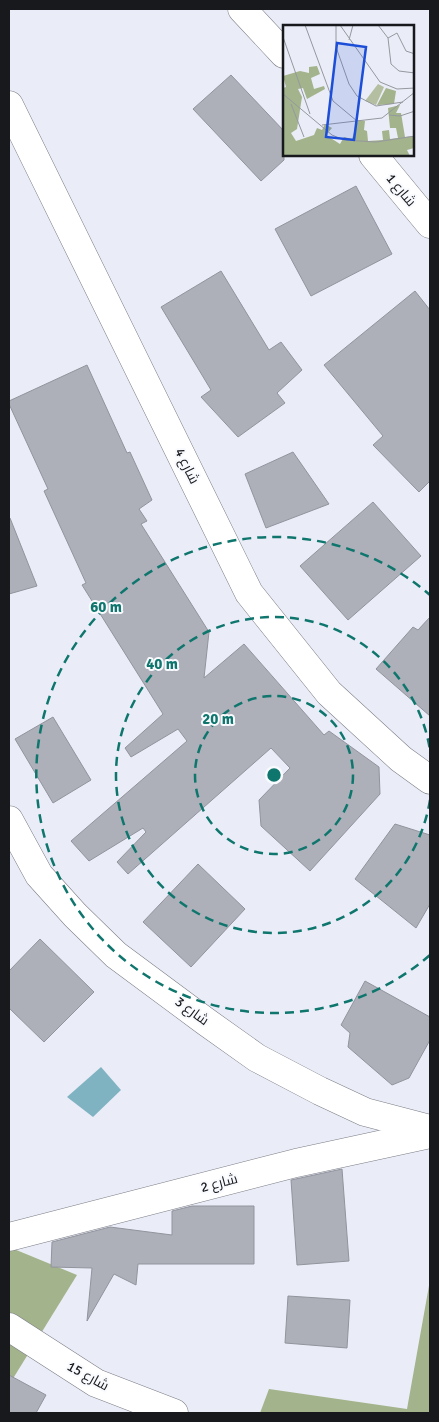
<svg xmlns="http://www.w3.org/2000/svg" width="439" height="1422" viewBox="0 0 439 1422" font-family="Signika,Cairo,sans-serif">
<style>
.forest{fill:#a3b38b}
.water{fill:#80b3c2}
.building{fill:#adafb9;stroke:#92949d}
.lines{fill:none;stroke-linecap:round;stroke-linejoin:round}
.street-casing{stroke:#7b7d86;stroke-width:29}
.street{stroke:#fff;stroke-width:28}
.ring{fill:none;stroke:#0f766e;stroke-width:2.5;stroke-dasharray:9 6}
.labels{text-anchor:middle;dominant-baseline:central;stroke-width:4;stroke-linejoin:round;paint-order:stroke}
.street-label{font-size:14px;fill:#18191c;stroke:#f9fafe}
.inset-road{fill:none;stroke:#96989f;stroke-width:1}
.view{fill:#1d4ed8;fill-opacity:0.15;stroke:#1d4ed8;stroke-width:2.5}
.inset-edge{fill:none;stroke:#18191c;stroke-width:2.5}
.centre{fill:#0f766e;stroke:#f9fafe;stroke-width:2.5}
.ring-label{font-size:15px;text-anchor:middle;font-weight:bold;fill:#0f766e;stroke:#f9fafe;stroke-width:4;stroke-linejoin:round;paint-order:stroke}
</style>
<rect width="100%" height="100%" fill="#eaedf7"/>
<g class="forest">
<polygon points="9,1247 77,1275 9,1385"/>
<polygon points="430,1280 430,1413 260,1413 269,1389 407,1409"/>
</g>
<polygon class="water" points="101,1067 121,1090 93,1117 67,1097"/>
<g class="building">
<polygon points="231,75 284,131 284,160 261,181 193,109"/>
<polygon points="356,186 392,254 311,296 275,229"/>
<polygon points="221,271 269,350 281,342 302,370 277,393 285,403 238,437 201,397 211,390 161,307"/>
<polygon points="415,291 430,310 430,481 419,492 373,445 383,436 324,365"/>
<polygon points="87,365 127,453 130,452 152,500 139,509 147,521 141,524 209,632 204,678 244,644 324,735 329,731 379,767 380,794 310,871 261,826 259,800 290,768 271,748 128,874 117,862 146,832 143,828 89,861 71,841 187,741 178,729 131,757 125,748 163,714 82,585 86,583 44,491 48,489 9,404 9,401"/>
<polygon points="293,452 329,504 266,528 245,474"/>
<polygon points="373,502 421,556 348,620 300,566"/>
<polygon points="9,518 10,518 37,586 9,594"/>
<polygon points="430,617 430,716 376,669 413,627 418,630"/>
<polygon points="53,717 91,780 53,803 15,739"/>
<polygon points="395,824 430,835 430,904 416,928 355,879"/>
<polygon points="198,864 245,909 191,967 143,922"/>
<polygon points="40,939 94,992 44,1042 9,1008 9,971"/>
<polygon points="365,981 430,1017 430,1040 409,1078 392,1085 348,1047 350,1033 341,1025"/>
<polygon points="342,1169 349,1261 297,1265 291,1180"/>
<polygon points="192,1206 254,1206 254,1264 138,1264 136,1285 114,1274 87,1321 92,1268 51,1267 52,1242 110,1227 172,1235 172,1211"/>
<polygon points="288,1296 350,1300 347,1348 285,1343"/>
<polygon points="9,1375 46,1395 36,1413 9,1413"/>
</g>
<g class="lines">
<g class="street-casing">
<g id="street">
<polyline points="242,9 284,54"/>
<polyline points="9,105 249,593 329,693 401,759 430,780"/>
<polyline points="373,155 430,224"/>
<polyline points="9,820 39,875 75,915 116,955 205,1021 257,1058 320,1091 365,1112 430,1129"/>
<polyline points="9,1237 296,1163 430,1134"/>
<polyline points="9,1327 96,1383 174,1413"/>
</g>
</g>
<use href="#street" class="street"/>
</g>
<g class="ring">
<circle cx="274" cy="775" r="79"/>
<path d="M430 800A158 158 0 1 1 430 750"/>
<path d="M430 955A238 238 0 1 1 430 595"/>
</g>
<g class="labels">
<g class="street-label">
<text transform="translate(401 190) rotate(50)">شارع 1</text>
<text transform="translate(187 466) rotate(64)">شارع 4</text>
<text transform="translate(192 1011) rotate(36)">شارع 3</text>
<text transform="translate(219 1183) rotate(-15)">شارع 2</text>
<text transform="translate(88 1376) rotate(29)">شارع 15</text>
</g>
</g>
<g transform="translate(283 25)">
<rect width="131" height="131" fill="#eaedf7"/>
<path d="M95,59l6,3 -8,18 -11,-4z" fill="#b3bfa0"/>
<path d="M34,41l3,8 -9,4 3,11 10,-3 1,3 -18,10 -4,-11 -5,1 4,8 -5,32 -6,4 5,8 18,-6 3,-7 5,2 3,-6 7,4 -6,7 14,9 4,-7 8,2 6,-19 7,1 -1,9 3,1 1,10 15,-1 -1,-9 7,-1 1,9 8,-1 -2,-10h-6l-2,-20 12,-3 -4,8h5l4,24 8,-1 1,5v7l-7,2 3,6h-127v-68l3,-1 -3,-11 17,-5 9,2v-6zM103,63l10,3 -2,13 -17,1z" fill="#a3b38b"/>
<path class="inset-road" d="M22,0l28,76 24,20M53,0v22l13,37 8,12 19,10 27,-4M57,0l40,57 17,7 18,-1M95,0l10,13 3,26 8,7 16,2M0,12l27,77M105,13l9,-5 9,18 9,3M66,15l4,-15M0,69l49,41 12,5 32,2 39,-6M8,79l13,33M106,90l11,1 15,-5M39,100l60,-7 33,-26"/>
<path class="view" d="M54,18l29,4 -12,93 -28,-3z"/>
<rect width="131" height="131" class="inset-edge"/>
</g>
<circle cx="274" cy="775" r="8" class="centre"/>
<g class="ring-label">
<text x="106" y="612">60 m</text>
<text x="162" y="669">40 m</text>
<text x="218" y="724">20 m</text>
</g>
<rect width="439" height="1422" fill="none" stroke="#18191c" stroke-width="20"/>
</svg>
